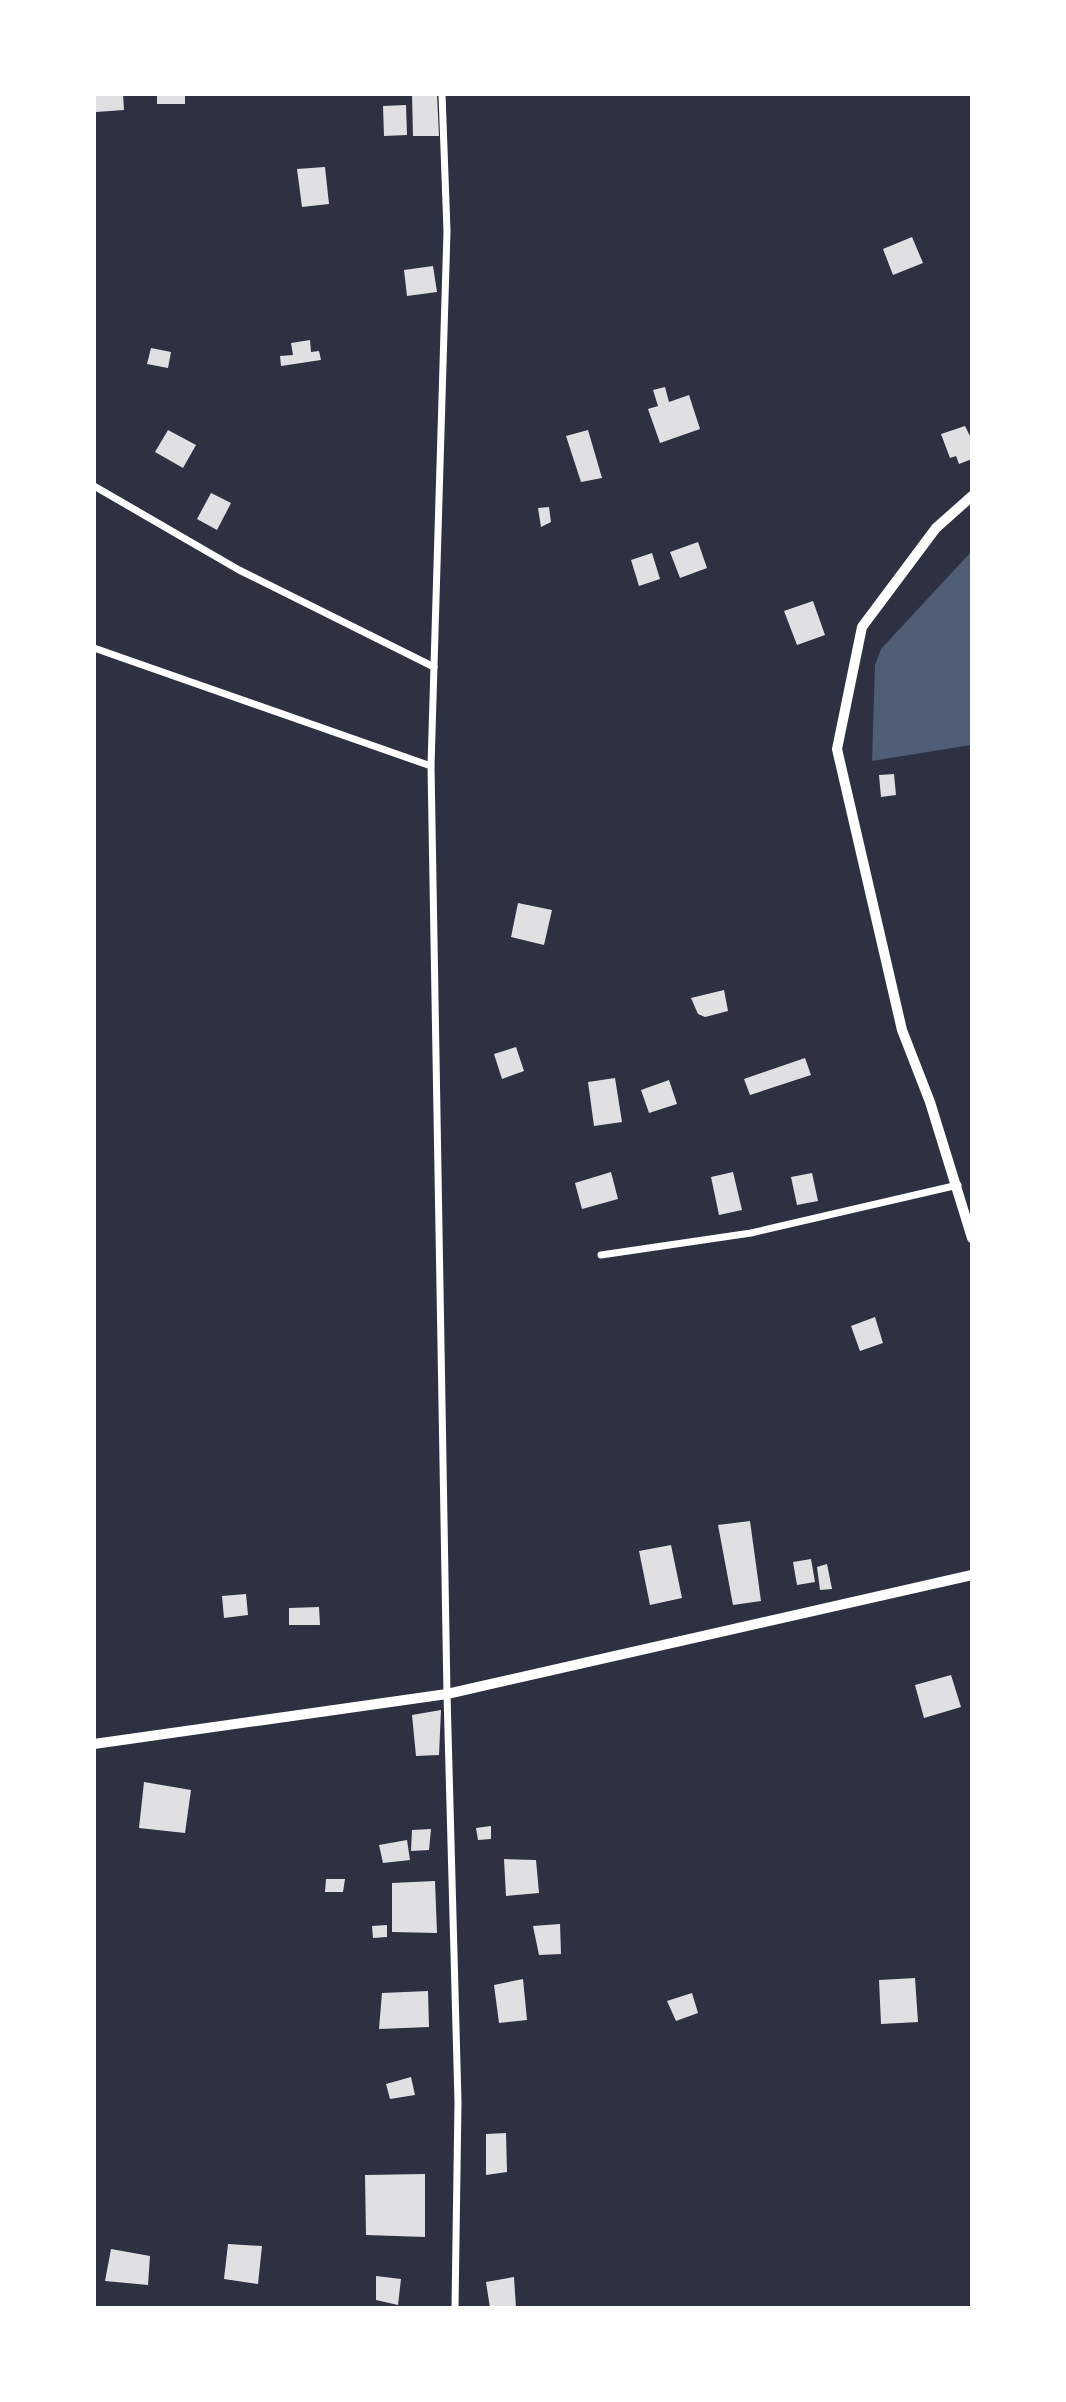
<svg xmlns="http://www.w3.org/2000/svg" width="1066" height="2402" viewBox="0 0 1066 2402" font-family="Barlow,sans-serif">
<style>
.water{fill:#4f5d75}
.building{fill:#e0e0e3}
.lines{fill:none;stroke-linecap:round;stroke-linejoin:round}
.minor{stroke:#fff;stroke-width:7}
.tertiary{stroke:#fff;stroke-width:10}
</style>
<rect width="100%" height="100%" fill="#2d3142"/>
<polygon class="water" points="971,552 971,745 872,761 875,665 881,649"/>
<g class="building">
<polygon points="95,94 123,94 124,110 96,112"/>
<rect x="157" y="94" width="28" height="10"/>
<polygon points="412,94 437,94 439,136 413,136"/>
<polygon points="406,105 407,135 384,136 383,106"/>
<polygon points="325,167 329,204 302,207 297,169"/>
<polygon points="912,237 923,263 893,275 883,249"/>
<polygon points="433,266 437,292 407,296 404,270"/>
<polygon points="310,340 311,352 319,351 321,360 281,366 280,356 293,355 291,343"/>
<polygon points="151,348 171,352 168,368 147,364"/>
<polygon points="665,387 669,402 689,395 700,429 660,443 648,409 658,406 653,390"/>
<polygon points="965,426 972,440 972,459 959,464 956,456 950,458 941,434"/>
<polygon points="168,430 196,445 183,468 155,452"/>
<polygon points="588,430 602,478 581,482 566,436"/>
<polygon points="211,493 231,503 217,530 197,519"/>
<polygon points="549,507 551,522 541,527 538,508"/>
<polygon points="698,542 707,568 680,578 670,552"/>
<polygon points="652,553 660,579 639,586 631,560"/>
<polygon points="813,601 825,635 797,645 784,611"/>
<polygon points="894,774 896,795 881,797 879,775"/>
<polygon points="518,903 552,910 544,945 511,937"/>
<polygon points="724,990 728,1011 705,1017 698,1014 691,998"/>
<polygon points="516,1047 524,1071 502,1079 494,1054"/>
<polygon points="805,1058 811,1075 750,1095 744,1079"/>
<polygon points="615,1078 622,1122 594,1126 588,1082"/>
<polygon points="669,1080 677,1104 649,1113 641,1090"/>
<polygon points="611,1172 618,1199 582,1209 575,1183"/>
<polygon points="733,1172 742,1210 719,1215 711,1177"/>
<polygon points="812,1173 818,1201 797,1205 791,1177"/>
<polygon points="875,1317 883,1343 860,1351 851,1326"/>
<polygon points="750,1521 761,1601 733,1605 718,1525"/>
<polygon points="671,1545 682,1598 650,1605 639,1551"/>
<polygon points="811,1559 815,1582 797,1585 793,1562"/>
<polygon points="827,1564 832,1589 820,1590 817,1567"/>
<polygon points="246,1594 248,1615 224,1618 222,1596"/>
<polygon points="319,1607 320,1625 289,1625 289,1608"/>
<polygon points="951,1675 961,1707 924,1718 915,1685"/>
<polygon points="441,1710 439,1755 416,1756 412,1715"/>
<polygon points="144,1782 191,1790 185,1833 139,1828"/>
<polygon points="491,1826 491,1839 478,1840 476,1828"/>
<polygon points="431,1829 429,1850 411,1851 412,1830"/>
<polygon points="407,1840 410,1860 383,1863 379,1845"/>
<polygon points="504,1859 536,1860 539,1893 506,1896"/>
<polygon points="326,1879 345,1879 343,1892 325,1892"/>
<polygon points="435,1881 437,1933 392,1932 392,1883"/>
<polygon points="560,1924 561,1954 539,1955 533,1926"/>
<polygon points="387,1925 387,1937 373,1938 372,1926"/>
<polygon points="915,1978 918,2022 881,2024 879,1980"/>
<polygon points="523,1979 527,2020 499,2023 494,1985"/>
<polygon points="428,1991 429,2027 379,2029 382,1993"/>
<polygon points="692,1993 698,2013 676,2021 667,2001"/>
<polygon points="411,2077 415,2095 390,2099 386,2084"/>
<polygon points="506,2133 507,2172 486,2175 486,2134"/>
<polygon points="425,2174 425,2237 366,2235 365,2175"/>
<polygon points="228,2244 262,2246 258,2284 224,2279"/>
<polygon points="111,2249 150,2256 148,2285 105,2281"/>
<polygon points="376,2276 401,2279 398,2305 376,2300"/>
<polygon points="514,2277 516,2308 490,2308 486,2282"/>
</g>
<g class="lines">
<g class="minor">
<polyline points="94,486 239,570 434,667"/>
<polyline points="94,648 431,766 447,1694 458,2102 455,2308"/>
<polyline points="431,766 447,231 442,94"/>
<polyline points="601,1255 751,1233 958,1185"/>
</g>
<g class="tertiary">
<polyline points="972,496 936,528 862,627 837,749 902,1030 930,1102 972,1238"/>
<polyline points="94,1744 447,1694 972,1575"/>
</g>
</g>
<rect width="1066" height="2402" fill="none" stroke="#ffffff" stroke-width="192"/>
</svg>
